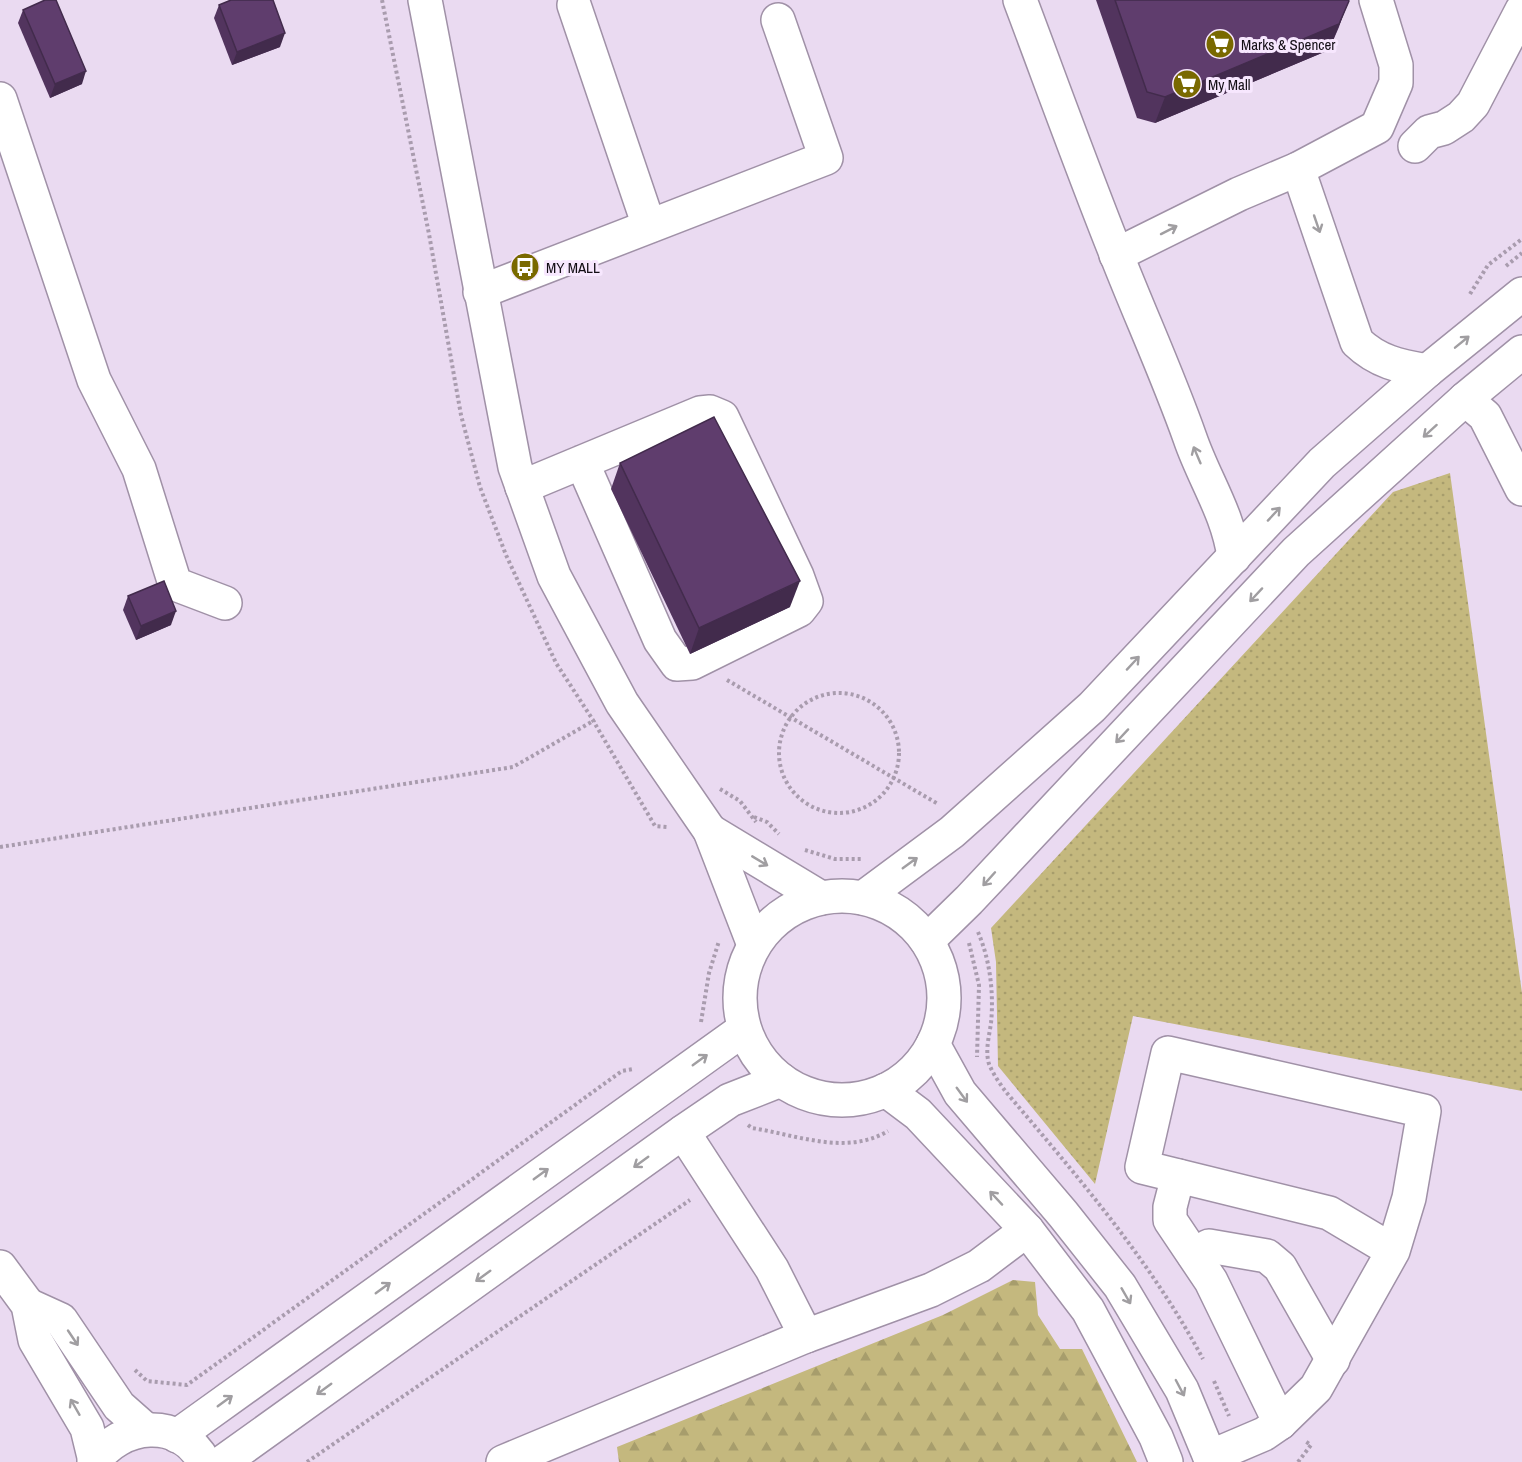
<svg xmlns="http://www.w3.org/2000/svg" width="1522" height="1462" viewBox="0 0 1522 1462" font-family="'Archivo Narrow',sans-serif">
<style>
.forest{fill:url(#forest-firs)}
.park{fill:url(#park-dots)}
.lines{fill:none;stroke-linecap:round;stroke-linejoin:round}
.minor-casing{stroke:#a091a7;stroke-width:36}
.path{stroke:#a99cae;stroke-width:4;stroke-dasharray:3 3;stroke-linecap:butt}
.minor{stroke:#fff;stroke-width:33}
.wall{fill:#52345e}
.shaded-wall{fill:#422b4c}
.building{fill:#5f3d6d;stroke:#422b4c;stroke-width:1.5}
.oneway{stroke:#a09ea1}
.labels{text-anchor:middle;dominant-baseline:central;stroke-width:6;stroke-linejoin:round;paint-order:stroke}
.poi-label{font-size:15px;fill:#120d14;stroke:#f7e7fe;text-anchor:start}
</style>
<defs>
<pattern id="forest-firs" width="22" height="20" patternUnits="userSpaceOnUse" patternTransform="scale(1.5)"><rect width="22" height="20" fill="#c4b87e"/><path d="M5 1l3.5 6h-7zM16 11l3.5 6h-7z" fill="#a79d6c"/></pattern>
<pattern id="park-dots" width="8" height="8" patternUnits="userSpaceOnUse" patternTransform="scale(1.5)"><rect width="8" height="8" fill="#c4b87e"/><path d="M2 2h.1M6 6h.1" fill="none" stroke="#a79d6c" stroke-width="1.8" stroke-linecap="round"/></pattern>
</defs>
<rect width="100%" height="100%" fill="#eadaf1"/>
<polygon class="forest" points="1013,1280 1035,1282 1038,1315 1060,1349 1082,1349 1137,1462 619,1462 617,1447 943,1315"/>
<polygon class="park" points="1450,473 1522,993 1522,1091 1133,1016 1095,1184 998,1066 996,962 991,928 1393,492"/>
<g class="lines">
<g class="minor-casing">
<g id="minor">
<polyline points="425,0 515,467 554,576 622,703 710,831 754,945"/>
<path d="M1020,0c32,85 63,171 97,256 24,61 51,120 73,182 14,41 38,75 44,119"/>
<polyline points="574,5 649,226"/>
<polyline points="0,99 94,380 139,469 175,584 225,603"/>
<polyline points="1415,146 1429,132 1444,128 1461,117 1473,104 1522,10"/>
<path d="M1298,169l59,173c21,20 42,24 70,29"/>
<polyline points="1116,255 1239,194 1298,169 1377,127 1396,83 1396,65 1376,0"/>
<polyline points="480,292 826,158 778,20"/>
<polyline points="1465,399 1485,416 1522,489"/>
<polyline points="522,487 700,413 710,412 722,417 797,576 806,601 799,610 692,663 677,664 660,640 582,462"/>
<polyline points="710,831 821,898"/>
<circle cx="842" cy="998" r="102"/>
<polyline points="863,898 952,832 1092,707 1322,463 1427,371 1522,294"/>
<polyline points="927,941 969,900 1296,552 1465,399 1522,352"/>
<polyline points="933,1044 960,1093 1063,1214 1120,1286 1182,1390 1212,1462"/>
<polyline points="886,1090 918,1114 1027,1230 1088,1310 1156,1437 1166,1462"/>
<polyline points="683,1132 772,1269 806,1336"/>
<polyline points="1178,1176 1170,1207 1170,1220 1211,1281 1280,1423"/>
<polyline points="1194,1255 1209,1246 1267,1256 1280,1267 1333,1360"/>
<polyline points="0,1267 28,1305 35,1340 87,1428 95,1461"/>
<polyline points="28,1305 61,1320 119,1406 145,1429"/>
<polyline points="177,1436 744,1029"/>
<polyline points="1210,1457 1264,1434 1280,1423 1316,1388 1393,1251 1409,1198 1424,1111 1168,1053 1142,1167 1329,1213 1393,1251"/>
<path d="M94,1462c26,-39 86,-46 110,0"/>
<polyline points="223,1462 683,1132 730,1100 781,1080"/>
<polyline points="503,1462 806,1336 931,1290 979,1266 1027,1230"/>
</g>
</g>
<g class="path">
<polyline points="382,0 429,234 461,415 480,487 506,555 556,663 591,717 655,826 667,827"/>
<polyline points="1506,266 1522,253"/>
<polyline points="1470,294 1488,265 1522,239"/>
<polyline points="727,680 938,804"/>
<circle cx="839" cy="753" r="60"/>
<polyline points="720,789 740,801 756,822"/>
<polyline points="754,817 767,822 779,834"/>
<polyline points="0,847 513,767 595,720"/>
<polyline points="805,850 835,859 863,859"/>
<path d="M978,932c12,28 16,61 13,91 -2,14 -6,28 -2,41 4,10 11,20 17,28 72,85 144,168 197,267"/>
<polyline points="969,943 979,985 977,1057"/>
<polyline points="701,1022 709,973 719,941"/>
<path d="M748,1125l4,3c45,7 94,28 136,3"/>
<polyline points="135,1370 147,1381 187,1385 622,1071 633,1069"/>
<polyline points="1214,1381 1229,1416"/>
<polyline points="307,1462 690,1200"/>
<polyline points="1298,1462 1311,1445 1305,1441"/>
</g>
<use href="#minor" class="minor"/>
</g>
<g class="wall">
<polygon points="1096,0 1348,0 1339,27 1329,50 1155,123 1137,118"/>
<polygon points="219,5 280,47 232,65 214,18"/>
<polygon points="23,10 82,84 50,98 18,23"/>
<polygon points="620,463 790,607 690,654 611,489"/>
<polygon points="128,596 171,625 136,640 123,610"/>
</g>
<g class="shaded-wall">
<polygon points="1349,1 1329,50 1155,123 1165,97"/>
<polygon points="285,33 280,47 232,65 237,52"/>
<polygon points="86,71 82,84 50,98 55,84"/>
<polygon points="800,581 790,607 690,654 699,628"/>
<polygon points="176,611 171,625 136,640 141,626"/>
</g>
<g class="building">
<polygon points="45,0 56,0 86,71 55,84 23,10"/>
<polygon points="231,0 273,0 285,33 237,52 219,5"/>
<polygon points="1115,0 1348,0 1349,1 1339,24 1165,97 1147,92"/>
<polygon points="714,417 800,581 699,628 620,463"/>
<polygon points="164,581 176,611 141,626 128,596"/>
</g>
<defs><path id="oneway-shaft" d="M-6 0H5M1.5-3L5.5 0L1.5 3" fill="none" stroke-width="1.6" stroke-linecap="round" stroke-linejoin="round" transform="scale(1.5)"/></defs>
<g class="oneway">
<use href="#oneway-shaft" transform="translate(1317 224) rotate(71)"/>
<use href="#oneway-shaft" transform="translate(1169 230) rotate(-27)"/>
<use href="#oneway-shaft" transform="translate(1462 342) rotate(-39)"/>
<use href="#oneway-shaft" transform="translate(1430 431) rotate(138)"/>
<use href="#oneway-shaft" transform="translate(1197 455) rotate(-113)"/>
<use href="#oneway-shaft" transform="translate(1274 514) rotate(-47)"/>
<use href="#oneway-shaft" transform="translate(1256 595) rotate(133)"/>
<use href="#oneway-shaft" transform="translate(1133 663) rotate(-47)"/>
<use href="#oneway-shaft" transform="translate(1122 736) rotate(133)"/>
<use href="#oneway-shaft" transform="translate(760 861) rotate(31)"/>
<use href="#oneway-shaft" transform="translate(910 863) rotate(-36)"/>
<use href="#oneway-shaft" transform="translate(989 879) rotate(132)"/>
<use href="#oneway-shaft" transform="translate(700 1060) rotate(-36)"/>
<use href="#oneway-shaft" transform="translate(962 1095) rotate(54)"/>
<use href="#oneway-shaft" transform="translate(641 1162) rotate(144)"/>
<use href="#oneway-shaft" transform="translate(541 1174) rotate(-36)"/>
<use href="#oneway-shaft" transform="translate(996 1198) rotate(-133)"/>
<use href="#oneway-shaft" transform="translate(483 1276) rotate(144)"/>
<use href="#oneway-shaft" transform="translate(383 1288) rotate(-36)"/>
<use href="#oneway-shaft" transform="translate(1126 1296) rotate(60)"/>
<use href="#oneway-shaft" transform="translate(73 1338) rotate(56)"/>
<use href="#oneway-shaft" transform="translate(1180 1388) rotate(62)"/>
<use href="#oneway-shaft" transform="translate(324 1389) rotate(144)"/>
<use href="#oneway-shaft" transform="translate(225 1401) rotate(-36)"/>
<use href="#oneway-shaft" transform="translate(75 1407) rotate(-120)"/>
</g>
<defs>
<g id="supermarket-disc" transform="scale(1.5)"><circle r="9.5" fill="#796900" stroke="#f7e7fe"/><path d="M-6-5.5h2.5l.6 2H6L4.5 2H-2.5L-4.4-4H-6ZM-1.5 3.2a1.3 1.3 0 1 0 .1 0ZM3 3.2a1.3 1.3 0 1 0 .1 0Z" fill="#fff"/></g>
<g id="bus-disc" transform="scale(1.5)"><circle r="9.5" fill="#796900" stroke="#f7e7fe"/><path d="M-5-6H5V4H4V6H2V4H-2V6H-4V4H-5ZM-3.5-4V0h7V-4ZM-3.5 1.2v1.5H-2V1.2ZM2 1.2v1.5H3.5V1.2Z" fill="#fff"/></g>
</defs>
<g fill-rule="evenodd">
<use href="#supermarket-disc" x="1220" y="44"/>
<use href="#supermarket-disc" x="1187" y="84"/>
<use href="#bus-disc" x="525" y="267"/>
</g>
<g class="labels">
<g class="poi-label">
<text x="1241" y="44">Marks &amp; Spencer</text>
<text x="1208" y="84">My Mall</text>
<text x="546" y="267">MY MALL</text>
</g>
</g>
</svg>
